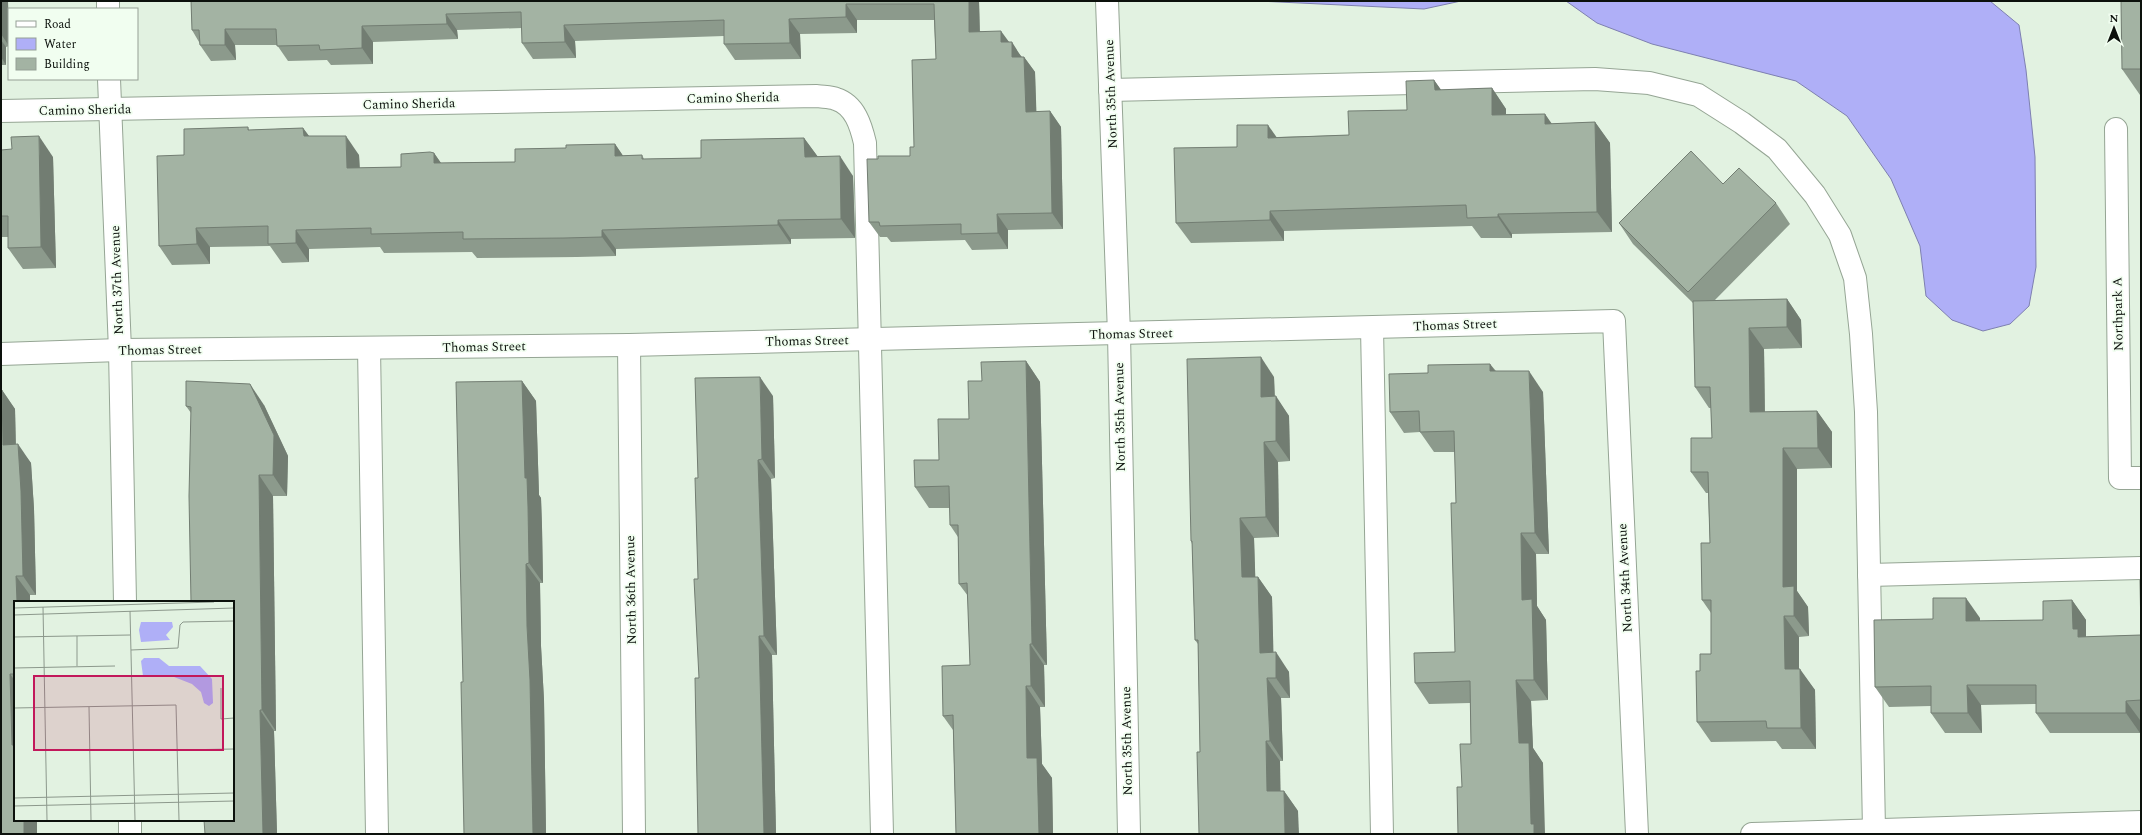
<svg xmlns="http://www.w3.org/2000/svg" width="2142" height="835" viewBox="0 0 2142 835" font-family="Spectral,serif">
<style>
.water{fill:#afaff7;stroke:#7e80b0}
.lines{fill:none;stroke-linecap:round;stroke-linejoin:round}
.minor-casing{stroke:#95a594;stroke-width:24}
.minor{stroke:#fff;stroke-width:22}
.wall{fill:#8c9a8c}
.shaded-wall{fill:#727d72}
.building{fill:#a3b3a3;stroke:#727d72}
.labels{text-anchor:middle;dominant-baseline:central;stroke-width:3.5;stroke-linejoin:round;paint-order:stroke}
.street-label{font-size:13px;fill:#0c110c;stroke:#f1fef0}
.inset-road{fill:none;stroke:#8c988c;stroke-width:1}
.view{fill:#c2185b;fill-opacity:0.15;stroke:#c2185b;stroke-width:2}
.inset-edge{fill:none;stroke:#0c110c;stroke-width:2}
</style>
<rect width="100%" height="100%" fill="#e2f2e1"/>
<g class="water">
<polygon points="1258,1 1461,1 1424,9"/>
<polygon points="1566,1 1990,1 2019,25 2026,70 2035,157 2036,267 2029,306 2010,324 1983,331 1952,320 1926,296 1920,246 1891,179 1847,116 1796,81 1652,44 1597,23"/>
</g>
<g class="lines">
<g class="minor-casing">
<g id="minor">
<polyline points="108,1 108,9"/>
<polyline points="1107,1 1119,334 1129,834"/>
<polyline points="109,79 120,350 125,602"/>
<polyline points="1110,90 1595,79 1649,83 1698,95 1742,123 1777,149 1815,195 1840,235 1855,278 1861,334 1866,412 1874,830"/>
<path d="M1,111l816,-15c6,1 14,1 19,3 19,6 25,27 29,44l17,691"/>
<polyline points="2116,129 2120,478 2141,478"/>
<polyline points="1372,328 1382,834"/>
<polyline points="629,345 634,834"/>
<polyline points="369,348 377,834"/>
<polyline points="1,354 120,350 629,345 1614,321 1637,834"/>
<polyline points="1869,575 2141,568"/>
<polyline points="130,820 130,834"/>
<polyline points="1752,834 2141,822"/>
</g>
</g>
<use href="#minor" class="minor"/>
</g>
<g class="wall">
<polygon points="1,1 8,1 9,46 6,47 6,65 1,65"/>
<polygon points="191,1 979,1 980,31 1009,42 1022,57 1024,57 1035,72 1036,112 1050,111 1061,127 1063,229 1008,230 1008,249 972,250 965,240 891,242 887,237 880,237 869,222 878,159 910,156 914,147 936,59 934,20 857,20 857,33 800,34 801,59 735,60 724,44 724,36 575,41 576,58 533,59 522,43 522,28 457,30 458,39 373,42 373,64 331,65 327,60 288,61 277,45 235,45 236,60 211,61 200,45 199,42 192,30"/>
<polygon points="2141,1 2141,95 2140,95 2122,69"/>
<polygon points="1434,80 1441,90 1492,88 1506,109 1506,114 1545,114 1551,124 1595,122 1610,143 1612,232 1512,234 1512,238 1481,238 1472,226 1284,231 1284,241 1191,243 1176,223 1237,147 1277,137 1349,135 1407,110"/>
<polygon points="248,127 249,130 303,128 309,136 359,155 360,168 401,167 434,153 441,163 515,162 566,148 615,144 623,156 642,155 644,159 701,158 804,138 818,157 853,176 855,238 791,239 791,244 616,249 616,256 577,257 477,258 472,252 384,253 380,247 309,249 309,262 282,263 270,246 210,247 210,264 172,265 159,246 184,155"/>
<polygon points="1,150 53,157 56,268 23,269 8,248 8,237 1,237"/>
<polygon points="1723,184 1776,203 1790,224 1715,300 1787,299 1801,320 1802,348 1764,349 1765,412 1817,411 1832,432 1832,468 1797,469 1797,591 1808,607 1809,636 1799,637 1799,669 1815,690 1816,749 1782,749 1776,741 1711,742 1697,722 1700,671 1711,654 1711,613 1702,600 1710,543 1708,493 1706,493 1691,472 1712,438 1711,408 1709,408 1695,387 1693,303 1633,244 1619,223"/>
<polygon points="1026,361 1040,382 1047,665 1044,665 1045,707 1040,707 1042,764 1052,778 1053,834 956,834 953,730 943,716 970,665 968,596 959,584 958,537 950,525 950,508 929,508 915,487 939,460 969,419 982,381"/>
<polygon points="1490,364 1496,371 1543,392 1549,554 1536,554 1537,606 1546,620 1548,700 1531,701 1533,748 1543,763 1462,787 1471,744 1470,703 1429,704 1415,683 1455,652 1456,503 1455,452 1434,452 1420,432 1404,433 1390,412 1428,373"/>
<polygon points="1274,377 1275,396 1289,416 1290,461 1278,462 1279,537 1254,538 1255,577 1258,577 1272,597 1273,652 1289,672 1290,698 1281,698 1283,761 1280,761 1280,791 1284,791 1298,811 1200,752 1198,644 1195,640 1192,544 1191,541"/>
<polygon points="522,381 536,401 539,495 541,498 542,527 543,583 540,583 541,646 544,700 546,834 464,834 463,682"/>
<polygon points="2,390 15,409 16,444 31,463 34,509 36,595 30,595 15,602 15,820 1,834"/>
<polygon points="773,396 775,478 771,479 777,655 772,655 776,834 698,834 699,678 698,478"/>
<polygon points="264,405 288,456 287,496 273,496 276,731 274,731 277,834 205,834 233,820 191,413 186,406"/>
<polygon points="2141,580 2141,720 2140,720 2140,733 2050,733 2036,713 2036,704 1981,705 1982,733 1945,733 1931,713 1931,706 1889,707 1875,687 1933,619 1980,618 1980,621 2043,620 2072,600 2086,620 2086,637 2141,635"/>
</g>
<g class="shaded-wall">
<polygon points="1,1 8,1 9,46 1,34"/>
<polygon points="969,1 979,1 980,47 969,32"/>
<polygon points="846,4 857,20 857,33 846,17"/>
<polygon points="446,14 457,30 458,39 447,24"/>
<polygon points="789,19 800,34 801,59 790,43"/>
<polygon points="564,25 575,41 576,58 565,42"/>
<polygon points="362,26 373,42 373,64 362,48"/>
<polygon points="225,29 235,45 236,60 225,45"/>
<polygon points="1001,31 1012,46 1012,42 1022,58 1022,73 1001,42"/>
<polygon points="1,40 6,47 6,65 1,57"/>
<polygon points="1024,57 1035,72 1037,128 1026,112"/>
<polygon points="1434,80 1449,101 1435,90"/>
<polygon points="1492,88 1506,109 1506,135 1492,115"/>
<polygon points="1050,111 1061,127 1063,229 1052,213"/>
<polygon points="1545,114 1559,134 1545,124"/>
<polygon points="1595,122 1610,143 1612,232 1597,212"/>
<polygon points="1268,125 1282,145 1268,138"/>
<polygon points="303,128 317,147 304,136"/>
<polygon points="39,136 53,157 56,268 41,247"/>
<polygon points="346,136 359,155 360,187 347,168"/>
<polygon points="804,138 818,157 805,157"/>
<polygon points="615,144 628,163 615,156"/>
<polygon points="434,153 447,172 434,163"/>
<polygon points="840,156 853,176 855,238 841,219"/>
<polygon points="1270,211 1284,231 1284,241 1270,220"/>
<polygon points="997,214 1008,230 1008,249 998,233"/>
<polygon points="1498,214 1512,234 1512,238 1498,217"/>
<polygon points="778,220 791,239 791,244 778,225"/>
<polygon points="196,228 210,247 210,264 197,244"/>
<polygon points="296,230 309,249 309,262 296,243"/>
<polygon points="602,230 616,249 616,256 602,237"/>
<polygon points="1787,299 1801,320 1802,348 1787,327"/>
<polygon points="1749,328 1764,349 1765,433 1750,412"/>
<polygon points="1261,357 1274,377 1275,417 1261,397"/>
<polygon points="1026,361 1040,382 1047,665 1032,644"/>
<polygon points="1490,364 1505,385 1490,371"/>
<polygon points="1529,371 1543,392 1549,554 1535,533"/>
<polygon points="760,377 773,396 775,478 762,459"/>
<polygon points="522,381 536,401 539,495 541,498 542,527 543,583 529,563 525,478"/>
<polygon points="250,384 264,405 288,456 287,496 273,475"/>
<polygon points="2,390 15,409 16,464 3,445"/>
<polygon points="1276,396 1289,416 1290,461 1276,441"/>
<polygon points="1817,411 1832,432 1832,468 1818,448"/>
<polygon points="1264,442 1278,462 1279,537 1266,517"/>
<polygon points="18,444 31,463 34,509 36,595 23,576"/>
<polygon points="1783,448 1797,469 1797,591 1808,607 1809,636 1794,616 1783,587"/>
<polygon points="758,460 771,479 777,655 764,636"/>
<polygon points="259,475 273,496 276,731 262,710"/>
<polygon points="1240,518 1254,538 1256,597 1242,577"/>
<polygon points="1521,533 1536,554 1537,606 1546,620 1548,700 1534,680 1522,600"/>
<polygon points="526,564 540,583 541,646 544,700 546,834 533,834 527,626"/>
<polygon points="16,576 30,595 30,602 17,602"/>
<polygon points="1258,577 1272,597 1274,673 1260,653"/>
<polygon points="1966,598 1980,618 1980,641 1966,621"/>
<polygon points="2072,600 2086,620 2086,641 2092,657 2073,629"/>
<polygon points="1784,616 1799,637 1799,690 1785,669"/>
<polygon points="759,636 772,655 776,834 764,834"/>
<polygon points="1030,644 1044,665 1045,707 1031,686"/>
<polygon points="1276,652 1289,672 1290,698 1276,678"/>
<polygon points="1800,669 1815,690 1816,749 1801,728"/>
<polygon points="10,674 15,681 15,749 12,745"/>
<polygon points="1267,678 1281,698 1283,761 1270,741"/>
<polygon points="1516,680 1531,701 1533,748 1543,763 1545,834 1534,834 1531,824 1519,743"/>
<polygon points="1967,685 1981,705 1982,733 1968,713"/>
<polygon points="1026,686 1040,707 1042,764 1052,778 1053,834 1039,834 1027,758"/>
<polygon points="2126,701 2140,720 2140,733 2126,713"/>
<polygon points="260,710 274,731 277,834 263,834"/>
<polygon points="1266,741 1280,761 1281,811 1267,791"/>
<polygon points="1284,791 1298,811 1299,834 1285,834"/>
<rect x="24" y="820" width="13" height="14"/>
</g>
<g class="building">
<polygon points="191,1 969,1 969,32 1001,31 1001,42 1012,42 1012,57 1024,57 1026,112 1050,111 1052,213 997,214 998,233 961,234 961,224 880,226 879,222 869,222 867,159 878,159 878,156 910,156 910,147 914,147 912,60 936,59 934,4 846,4 846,17 789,19 790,43 724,44 724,20 564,25 565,42 522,43 521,12 446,14 447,24 362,26 362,48 320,50 319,45 277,46 276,29 225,29 225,45 200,45 199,30 192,30"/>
<polygon points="2121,1 2141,1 2141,69 2122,69"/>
<polygon points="1434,80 1435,90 1492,88 1492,115 1545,114 1545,124 1595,122 1597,212 1498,214 1498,217 1467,218 1466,205 1270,211 1270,220 1176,223 1174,148 1237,147 1237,125 1268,125 1268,138 1349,135 1348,111 1407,110 1406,81"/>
<polygon points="248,127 248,130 303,128 304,136 346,136 347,168 401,167 401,154 430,152 434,153 434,163 515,162 515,149 566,148 566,145 615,144 615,156 642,155 642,159 701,158 701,140 804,138 805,157 840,156 841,219 778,220 778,225 602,230 602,237 564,238 463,239 463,232 371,234 371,228 296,230 296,243 268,244 268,226 196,228 197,244 159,246 157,156 184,155 184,129"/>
<polygon points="39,136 41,247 8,248 8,216 1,216 1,150 12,149 11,137"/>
<polygon points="1691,151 1723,184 1739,168 1776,203 1688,292 1619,223"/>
<polygon points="1787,299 1787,327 1749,328 1750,412 1817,411 1818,448 1783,448 1783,587 1794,586 1794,616 1784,616 1785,669 1800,669 1801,728 1767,728 1766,721 1697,722 1696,671 1700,671 1700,654 1711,654 1711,600 1702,600 1701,543 1710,543 1708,472 1691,472 1691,438 1712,438 1710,387 1695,387 1693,301"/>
<polygon points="1261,357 1261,397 1276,396 1276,441 1264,442 1266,517 1240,518 1242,577 1258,577 1260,653 1276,652 1276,678 1267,678 1270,741 1266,741 1267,791 1284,791 1285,834 1199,834 1197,752 1200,752 1198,640 1195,640 1192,541 1191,541 1187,359"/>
<polygon points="1026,361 1032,644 1030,644 1031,686 1026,686 1027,758 1037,758 1039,834 956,834 953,715 943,716 942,666 970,665 967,583 959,584 958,525 950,525 949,486 915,487 914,460 939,460 938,419 969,419 968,381 982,381 981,362"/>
<polygon points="1490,364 1490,371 1529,371 1535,533 1521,533 1522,600 1532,599 1534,680 1516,680 1519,743 1529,743 1531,824 1534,824 1534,834 1458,834 1457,787 1462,787 1460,744 1471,744 1470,681 1415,683 1414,653 1455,652 1451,503 1456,503 1454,431 1420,432 1419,411 1390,412 1389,374 1428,373 1428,365"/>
<polygon points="760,377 762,459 758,460 764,636 759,636 764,834 698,834 695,678 699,678 694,579 698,579 695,478 698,478 695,378"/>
<polygon points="186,381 250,384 274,435 273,475 259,475 262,710 260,710 263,834 205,834 204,820 233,820 233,602 191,602 189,496 191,407 186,406"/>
<polygon points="522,381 525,478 527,478 528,507 529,563 526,564 527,626 530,680 533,834 464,834 461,682 463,682 456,382"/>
<polygon points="1,390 2,390 3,445 18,444 21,491 23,576 16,576 17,602 15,602 15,674 10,674 12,745 15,745 15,820 24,820 24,834 1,834"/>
<polygon points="2140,580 2141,580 2141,700 2126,701 2126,713 2036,713 2036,685 1967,685 1968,713 1931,713 1931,686 1875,687 1874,620 1933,619 1933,598 1966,598 1966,621 2043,620 2043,601 2072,600 2073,629 2078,629 2078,637 2141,635"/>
</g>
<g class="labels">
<g class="street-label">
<text transform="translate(1111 94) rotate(-92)">North 35th Avenue</text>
<text transform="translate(733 98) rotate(-1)">Camino Sherida</text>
<text transform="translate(409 104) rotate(-1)">Camino Sherida</text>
<text transform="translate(85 110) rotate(-1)">Camino Sherida</text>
<text transform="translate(117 280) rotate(-92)">North 37th Avenue</text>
<text transform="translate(2118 314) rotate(-91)">Northpark A</text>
<text transform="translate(1455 325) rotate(-2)">Thomas Street</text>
<text transform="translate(1131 334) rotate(-1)">Thomas Street</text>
<text transform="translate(807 341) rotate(-1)">Thomas Street</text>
<text transform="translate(484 347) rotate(-1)">Thomas Street</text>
<text transform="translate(160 350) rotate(-1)">Thomas Street</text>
<text transform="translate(1120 417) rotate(-91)">North 35th Avenue</text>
<text transform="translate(1625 578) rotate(-93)">North 34th Avenue</text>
<text transform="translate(631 590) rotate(-91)">North 36th Avenue</text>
<text transform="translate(1127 741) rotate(-91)">North 35th Avenue</text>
</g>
</g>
<g transform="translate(14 601)">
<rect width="220" height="220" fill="#e2f2e1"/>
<path d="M127,21h31l1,5 -7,8 4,5 -29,2 -2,-12zM130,57h15l10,8h31l12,13 1,24 -4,3 -5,-3 -3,-11 -9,-8 -23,-9 -26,1 -2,-15z" fill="#afaff7"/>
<path class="inset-road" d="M29,6l4,213M0,7l200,-6M116,10l5,209M0,14l220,-7M63,35v30M0,36l116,-2M117,49l47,-2 2,-23 3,-3 51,-1M0,67l101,-2M207,87v31l13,-1M75,106l2,113M0,107l162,-3 3,115M164,149l56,-1M0,197l220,-5M0,205l220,-5"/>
<path class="view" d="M20,75h189v74h-189z"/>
<rect width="220" height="220" class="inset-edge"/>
</g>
<rect width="2142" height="835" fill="none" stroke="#0c110c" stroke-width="4"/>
<rect x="8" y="8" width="130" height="72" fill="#f1fef0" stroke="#959f95"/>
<rect x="16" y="21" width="20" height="6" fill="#ffffff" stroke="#959f95"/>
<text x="44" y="28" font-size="12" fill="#0c110c">Road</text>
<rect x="16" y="38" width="20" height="12" fill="#afaff7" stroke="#959f95"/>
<text x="44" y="48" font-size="12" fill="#0c110c">Water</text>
<rect x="16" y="58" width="20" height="12" fill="#a3b3a3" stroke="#959f95"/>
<text x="44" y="68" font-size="12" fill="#0c110c">Building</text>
<g transform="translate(2114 28)" stroke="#f1fef0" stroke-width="3" paint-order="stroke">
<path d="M0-3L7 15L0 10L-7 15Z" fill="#0c110c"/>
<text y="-6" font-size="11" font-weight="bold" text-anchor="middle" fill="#0c110c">N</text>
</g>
</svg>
